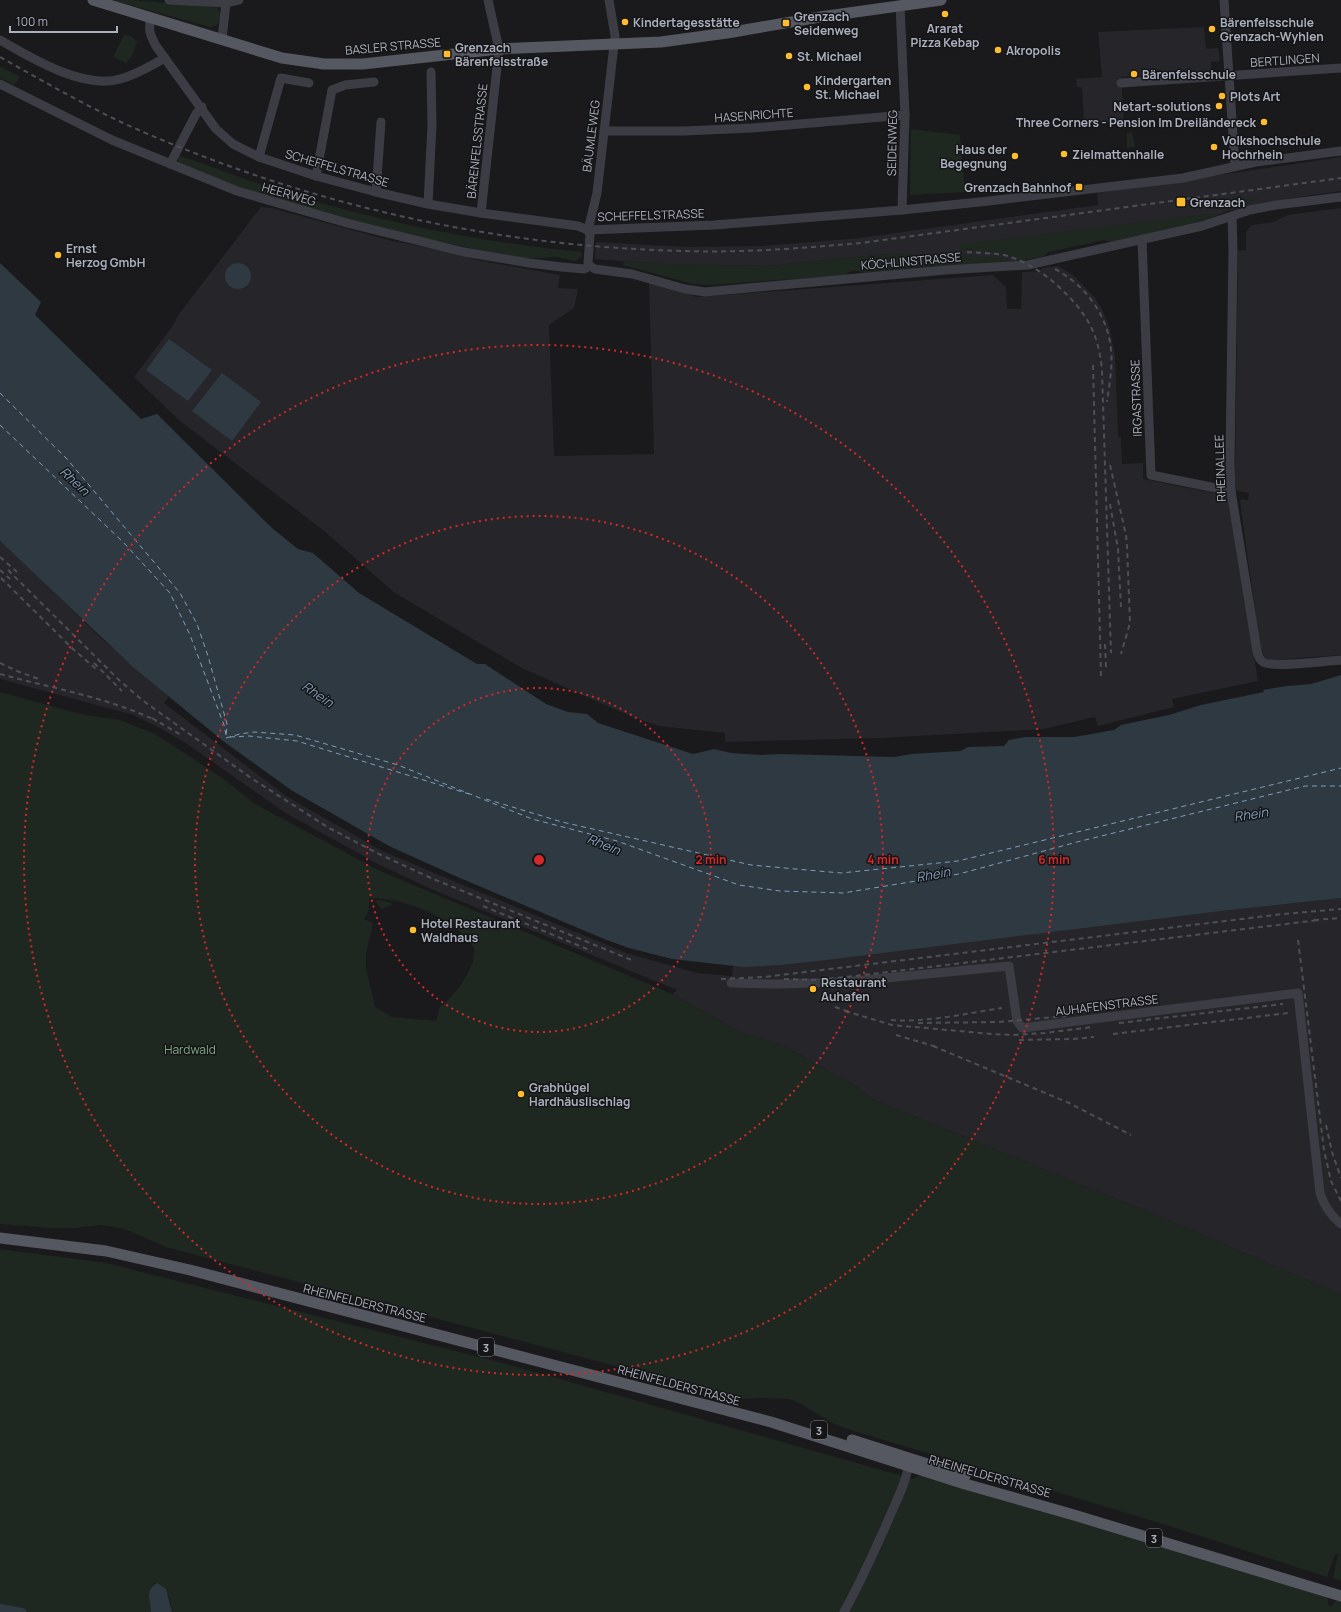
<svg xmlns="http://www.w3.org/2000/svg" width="1341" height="1612" viewBox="0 0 1341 1612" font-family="Manrope,sans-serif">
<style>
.built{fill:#26262a}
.green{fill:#1f2820;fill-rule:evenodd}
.water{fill:#2e3942}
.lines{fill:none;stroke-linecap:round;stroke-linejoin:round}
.canal{stroke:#2e3942;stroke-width:8}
.ferry{stroke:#809eba;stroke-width:1;stroke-dasharray:5 4;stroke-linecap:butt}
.minor{stroke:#3c3d44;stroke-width:9}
.major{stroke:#565861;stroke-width:11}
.rail{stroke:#4d4f57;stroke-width:2;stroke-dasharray:5 4;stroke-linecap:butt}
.ring{fill:none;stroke:#d62828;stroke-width:2;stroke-dasharray:2 4}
.poi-dot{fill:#ffbc2f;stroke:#151517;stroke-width:1.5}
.labels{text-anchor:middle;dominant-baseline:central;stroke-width:3;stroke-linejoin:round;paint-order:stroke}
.shield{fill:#151517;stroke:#7e828b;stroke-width:1}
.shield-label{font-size:11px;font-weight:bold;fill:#abb0bd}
.poi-label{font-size:12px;font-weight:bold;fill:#abb0bd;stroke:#151517;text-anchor:start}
.street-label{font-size:12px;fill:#abb0bd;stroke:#151517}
.park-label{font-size:12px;fill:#81a984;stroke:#151517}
.water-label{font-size:13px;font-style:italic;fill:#809eba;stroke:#151517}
.centre{fill:#d62828;stroke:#151517;stroke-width:2}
.ring-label{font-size:12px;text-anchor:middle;font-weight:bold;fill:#d62828;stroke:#151517;stroke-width:3;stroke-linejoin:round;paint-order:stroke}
</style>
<rect width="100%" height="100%" fill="#1a1a1c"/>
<g class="built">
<polygon points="1204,27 1206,49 1218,48 1220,61 1211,62 1212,72 1121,77 1124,123 1084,124 1082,87 1077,87 1076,79 1102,77 1098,32"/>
<polygon points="1341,157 1341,191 1278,200 1227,211 1204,221 1112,242 1104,240 1048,252 1044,256 1014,262 967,255 886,254 768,266 663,264 595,259 596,242 687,247 762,246 860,238 1098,205 1097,193"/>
<polygon points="261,207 271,208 392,241 435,249 477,260 560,275 558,288 578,289 574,308 549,325 554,456 654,454 649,282 697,297 993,275 1006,287 1007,309 1021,309 1022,272 1040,271 1042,268 1058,266 1073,275 1095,298 1102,309 1110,329 1115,357 1118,437 1121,437 1122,464 1143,463 1143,479 1229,496 1258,681 1172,699 1174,707 1098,726 1095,717 1044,729 879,738 725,742 725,733 659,726 630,716 522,668 395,593 323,530 180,421 134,377 172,327 179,314"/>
<polygon points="1341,208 1341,655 1270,660 1265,658 1260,647 1240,501 1242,499 1248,500 1249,493 1236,490 1235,477 1238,251 1246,250 1246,232 1249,228 1252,225 1273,222 1288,215"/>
<polygon points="0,541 29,568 101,638 169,697 164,703 286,796 382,851 626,953 697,973 732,976 733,966 782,965 827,960 1214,912 1341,898 1341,1295 1175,1223 874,1100 852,1084 802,1056 780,1044 746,1035 672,994 677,990 431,889 376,863 284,812 187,744 160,728 134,715 0,679"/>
</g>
<g class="green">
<path d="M112,0h19l81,7 5,1 5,7c-2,8 -4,11 -12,12z"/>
<polygon points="124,35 131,36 137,42 132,56 126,63 113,57"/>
<polygon points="0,66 20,77 14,85 0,78"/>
<polygon points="911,129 960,135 965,192 910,195"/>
<polygon points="1132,132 1135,147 1127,148 1127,133"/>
<path d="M178,155c41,14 80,30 121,42 92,27 187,46 283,55l-1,5 -6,4 -19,-4 -33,2 -149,-31 -138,-41 -58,-25z"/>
<polygon points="1238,198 1261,198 1232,206 1216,208 1215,202"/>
<polygon points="1215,213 1215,216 1204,221 1112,242 1104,240 1048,252 1044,256 1023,260 1013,255 983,251 960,250 960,244"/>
<path d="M886,254l81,1 34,3 13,4 -96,5 -53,6c-8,-3 -14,-4 -20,2l-134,10 -18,-1 -70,-19 1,-4 39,3 105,2z"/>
<path d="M0,692l84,23 36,5 35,14 66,43 34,27 123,66 294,124 74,41 34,9 22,12 50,28 22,16 301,123 166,72v286l-8,-3 5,-24h-3l-8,23 -167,-54 -306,-92 -20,-7 -33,-20 -11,-5 -29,-1 -17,1 -19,-4 -559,-148 -41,-18 -24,-4 -26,3h-25l-50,-4zM369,898c34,-1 87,20 105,50 0,5 0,11 -2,16 -6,15 -18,33 -32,42l-4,15 -44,-4 -17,-10 -9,-39v-14l7,-31 -9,-4 5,-10z"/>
<polygon points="376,900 384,901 393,904 382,909 377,904"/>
<polygon points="0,1249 106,1263 503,1363 913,1479 918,1476 930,1476 1324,1593 1328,1600 1328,1605 1332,1606 1334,1602 1341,1599 1341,1612 172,1612 169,1596 151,1610 151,1612 0,1612"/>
</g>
<g class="water">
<circle cx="238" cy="276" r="13"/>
<polygon points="0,263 41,302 35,315 141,419 157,414 272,528 298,549 313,553 359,593 477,664 485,664 546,704 568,712 587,714 598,723 693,754 714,749 731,753 760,755 780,754 894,757 911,754 961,751 968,747 1004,746 1009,740 1025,737 1074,737 1114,730 1121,725 1169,715 1201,705 1264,692 1263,690 1287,686 1311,684 1341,675 1341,898 1214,912 827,960 782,965 743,967 672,959 629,948 604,939 453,875 389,846 291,790 223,741 133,667 0,541"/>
<polygon points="169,339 212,370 188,401 146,370"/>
<polygon points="222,373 261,402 232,441 192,411"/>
<path d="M157,1583l9,6 6,23h-21c0,-13 -7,-20 6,-29z"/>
</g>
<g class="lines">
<polyline class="canal" points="0,1608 22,1612"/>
<g class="ferry">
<polyline points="0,393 67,459 180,593 197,624 208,656 227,724 226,737"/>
<polyline points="0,425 123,542 170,593 190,635 224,725 226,735"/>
<polyline points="230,737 249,736 297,741 469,794"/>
<polyline points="226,738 240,734 254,732 295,735 398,765 532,819 617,841 739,885 780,891 843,893 959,874 1077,842 1305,786 1341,786"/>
<polyline points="486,799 562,822 751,865 841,873 958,861 1341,768"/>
</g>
<g class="minor">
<polyline points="169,0 226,3"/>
<polyline points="1224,0 1235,166"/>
<polyline points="900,6 905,115 902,210"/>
<path d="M151,17c-3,13 -1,18 5,29l60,83 17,15 26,13 57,19 60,16 52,12 53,9 97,13 10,4 126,-5 188,-15 87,-9 194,-23 73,-16 85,-11"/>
<polyline points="222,39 226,3 239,0"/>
<path d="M0,40c31,18 84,50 120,39 16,-4 30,-13 45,-21"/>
<polyline points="1121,83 1341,68"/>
<polyline points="0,84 112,140 237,191 347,223 464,252 529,263 562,267 584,269 590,266"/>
<polyline points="604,131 684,131 752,128 905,115"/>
<polyline points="259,157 281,78 309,83"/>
<polyline points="170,164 196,114 202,107"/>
<polyline points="316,176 332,90 345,85 374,82"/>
<polyline points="376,192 381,122"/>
<polyline points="428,204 432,125 431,72"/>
<polyline points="481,213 499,49 488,0"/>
<path d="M1232,216l1,34 -3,212 1,29 26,160c1,5 2,8 6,11 10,6 64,-1 78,-2"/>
<polyline points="588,230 597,193 614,45 615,36 609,0"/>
<polyline points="588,230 590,235 588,263 590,266"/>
<polyline points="1142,239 1151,475 1231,491"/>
<polyline points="590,266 595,269 632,274 685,289 705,292 945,270 1028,265 1202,226 1250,210 1276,205 1341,197"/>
<path d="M731,983l46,1 68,-2 164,-16 8,55 5,7 276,-35 22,200c4,13 10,22 21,31"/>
<path d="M844,1612c18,-33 34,-68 49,-103 7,-16 15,-32 16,-50"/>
</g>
<g class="major">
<polyline points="93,0 282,58 324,64 363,64 499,49 661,42 727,33 820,17 941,0"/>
<polyline points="0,1238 106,1251 190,1270 771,1422 965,1484 1074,1515 1341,1596"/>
<polyline points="852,1440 965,1476"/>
</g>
<g class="rail">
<path d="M0,57c41,23 81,46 123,66 177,80 369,124 563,128 58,2 117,-3 175,-8l480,-65"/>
<path d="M967,252c12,1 25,1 37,3 21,6 39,17 55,32 27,25 40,46 43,84l9,282"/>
<path d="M1055,269c30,16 53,46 56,81 2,17 -2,35 -4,52"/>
<polyline points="1093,365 1101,676"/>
<polyline points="1110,465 1126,535 1127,546 1130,623 1121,654"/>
<polyline points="1110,504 1118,549 1121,607"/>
<polyline points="0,557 17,572"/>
<polyline points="0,570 10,579"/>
<polyline points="8,570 120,681 142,700 251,778 329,828 379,854 431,878 634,961"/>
<polyline points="1,578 73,649 96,669"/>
<polyline points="1105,644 1106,668"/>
<polyline points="0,663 17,671 41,680"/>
<polyline points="94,663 122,691"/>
<path d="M0,674c51,14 110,24 157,47"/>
<polyline points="152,718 181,735"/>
<polyline points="483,906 592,951"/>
<polyline points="1314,920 1341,918"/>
<polyline points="1298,940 1324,1150 1331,1181 1341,1201"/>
<polyline points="721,979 764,977 1283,914 1341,909"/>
<polyline points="784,979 816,980 855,976 1319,920"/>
<polyline points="835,1007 849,1012"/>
<polyline points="845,1011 892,1025 992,1034 1013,1035 1045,1033 1093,1027"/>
<path d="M891,1020c33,3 78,-7 111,-12"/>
<polyline points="918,1023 999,1022 1066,1016"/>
<polyline points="1119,1023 1283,1004"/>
<polyline points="1113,1034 1288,1013"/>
<polyline points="896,1035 937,1047"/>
<polyline points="1019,1040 1073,1039 1094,1037"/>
<polyline points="933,1046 1069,1103 1131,1135"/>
<polyline points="1326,1125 1332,1152 1341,1178"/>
</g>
</g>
<g class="ring">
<circle cx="539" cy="860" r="172"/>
<circle cx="539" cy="860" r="344"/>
<circle cx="539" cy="860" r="515"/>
</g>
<g class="poi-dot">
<circle cx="945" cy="14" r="4"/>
<circle cx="625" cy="22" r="4"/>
<rect x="782" y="19" width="8" height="8" rx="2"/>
<circle cx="1212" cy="29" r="4"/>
<circle cx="998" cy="50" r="4"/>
<rect x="443" y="50" width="8" height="8" rx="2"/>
<circle cx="789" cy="56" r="4"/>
<circle cx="1134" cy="74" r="4"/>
<circle cx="807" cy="87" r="4"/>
<circle cx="1222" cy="96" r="4"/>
<circle cx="1219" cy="106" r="4"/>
<circle cx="1264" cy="122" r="4"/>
<circle cx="1214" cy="147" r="4"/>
<circle cx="1064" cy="154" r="4"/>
<circle cx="1015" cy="156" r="4"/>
<rect x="1075" y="183" width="8" height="8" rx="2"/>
<rect x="1176" y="197" width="10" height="10" rx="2"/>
<circle cx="58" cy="255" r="4"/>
<circle cx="413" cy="930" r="4"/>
<circle cx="813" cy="989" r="4"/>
<circle cx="521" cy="1094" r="4"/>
</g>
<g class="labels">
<g class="shield">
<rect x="478" y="1338" width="16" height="18" rx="3"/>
<rect x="811" y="1421" width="16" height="18" rx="3"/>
<rect x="1146" y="1529" width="16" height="18" rx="3"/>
</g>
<g class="shield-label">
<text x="486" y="1347">3</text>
<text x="819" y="1430">3</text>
<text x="1154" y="1538">3</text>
</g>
<g class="poi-label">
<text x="794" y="16">Grenzach<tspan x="794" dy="14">Seidenweg</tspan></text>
<text x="633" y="22">Kindertagesstätte</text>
<text x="1220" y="22">Bärenfelsschule<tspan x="1220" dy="14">Grenzach-Wyhlen</tspan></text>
<text x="945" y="28" text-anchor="middle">Ararat<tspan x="945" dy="14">Pizza Kebap</tspan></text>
<text x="455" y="47">Grenzach<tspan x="455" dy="14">Bärenfelsstraße</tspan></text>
<text x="1006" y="50">Akropolis</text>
<text x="797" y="56">St. Michael</text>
<text x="1142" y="74">Bärenfelsschule</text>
<text x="815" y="80">Kindergarten<tspan x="815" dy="14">St. Michael</tspan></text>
<text x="1230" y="96">Plots Art</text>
<text x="1211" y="106" text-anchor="end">Netart-solutions</text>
<text x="1256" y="122" text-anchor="end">Three Corners - Pension Im Dreiländereck</text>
<text x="1222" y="140">Volkshochschule<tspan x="1222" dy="14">Hochrhein</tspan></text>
<text x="1007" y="149" text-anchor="end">Haus der<tspan x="1007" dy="14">Begegnung</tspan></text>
<text x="1072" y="154">Zielmattenhalle</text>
<text x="1071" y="187" text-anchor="end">Grenzach Bahnhof</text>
<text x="1190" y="202">Grenzach</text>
<text x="66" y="248">Ernst<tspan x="66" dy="14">Herzog GmbH</tspan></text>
<text x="421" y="923">Hotel Restaurant<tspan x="421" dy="14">Waldhaus</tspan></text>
<text x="821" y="982">Restaurant<tspan x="821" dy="14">Auhafen</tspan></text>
<text x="529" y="1087">Grabhügel<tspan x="529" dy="14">Hardhäuslischlag</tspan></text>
</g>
<g class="street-label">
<text transform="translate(393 46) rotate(-5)">BASLER STRASSE</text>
<text transform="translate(1285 60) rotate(-4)">BERTLINGEN</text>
<text transform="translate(754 115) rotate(-4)">HASENRICHTE</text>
<text transform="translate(591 136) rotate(-83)">BÄUMLEWEG</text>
<text transform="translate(477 141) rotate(-84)">BÄRENFELSSTRASSE</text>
<text transform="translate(892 143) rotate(-89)">SEIDENWEG</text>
<text transform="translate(337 168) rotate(16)">SCHEFFELSTRASSE</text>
<text transform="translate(289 194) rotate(16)">HEERWEG</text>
<text transform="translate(651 215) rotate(-2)">SCHEFFELSTRASSE</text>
<text transform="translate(911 261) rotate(-5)">KÖCHLINSTRASSE</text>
<text transform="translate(1136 398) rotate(-92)">IRGASTRASSE</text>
<text transform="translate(1220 468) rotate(-92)">RHEINALLEE</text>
<text transform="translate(1107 1005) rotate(-7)">AUHAFENSTRASSE</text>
<text transform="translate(365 1303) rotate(14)">RHEINFELDERSTRASSE</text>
<text transform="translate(679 1385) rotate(15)">RHEINFELDERSTRASSE</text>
<text transform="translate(990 1476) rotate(16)">RHEINFELDERSTRASSE</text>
</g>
<g class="park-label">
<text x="190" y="1049">Hardwald</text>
</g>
<g class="water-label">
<text transform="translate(75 481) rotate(43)">Rhein</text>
<text transform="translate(318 694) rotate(34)">Rhein</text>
<text transform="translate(1251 814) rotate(-9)">Rhein</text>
<text transform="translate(604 844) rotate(22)">Rhein</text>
<text transform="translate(933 874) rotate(-10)">Rhein</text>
</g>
</g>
<circle cx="539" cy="860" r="6" class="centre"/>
<g class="ring-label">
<text x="711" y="864">2 min</text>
<text x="883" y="864">4 min</text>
<text x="1054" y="864">6 min</text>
</g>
<path d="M10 26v6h107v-6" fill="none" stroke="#abb0bd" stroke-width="2"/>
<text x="16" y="26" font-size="12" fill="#abb0bd" stroke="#151517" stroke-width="3" paint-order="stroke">100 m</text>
</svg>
